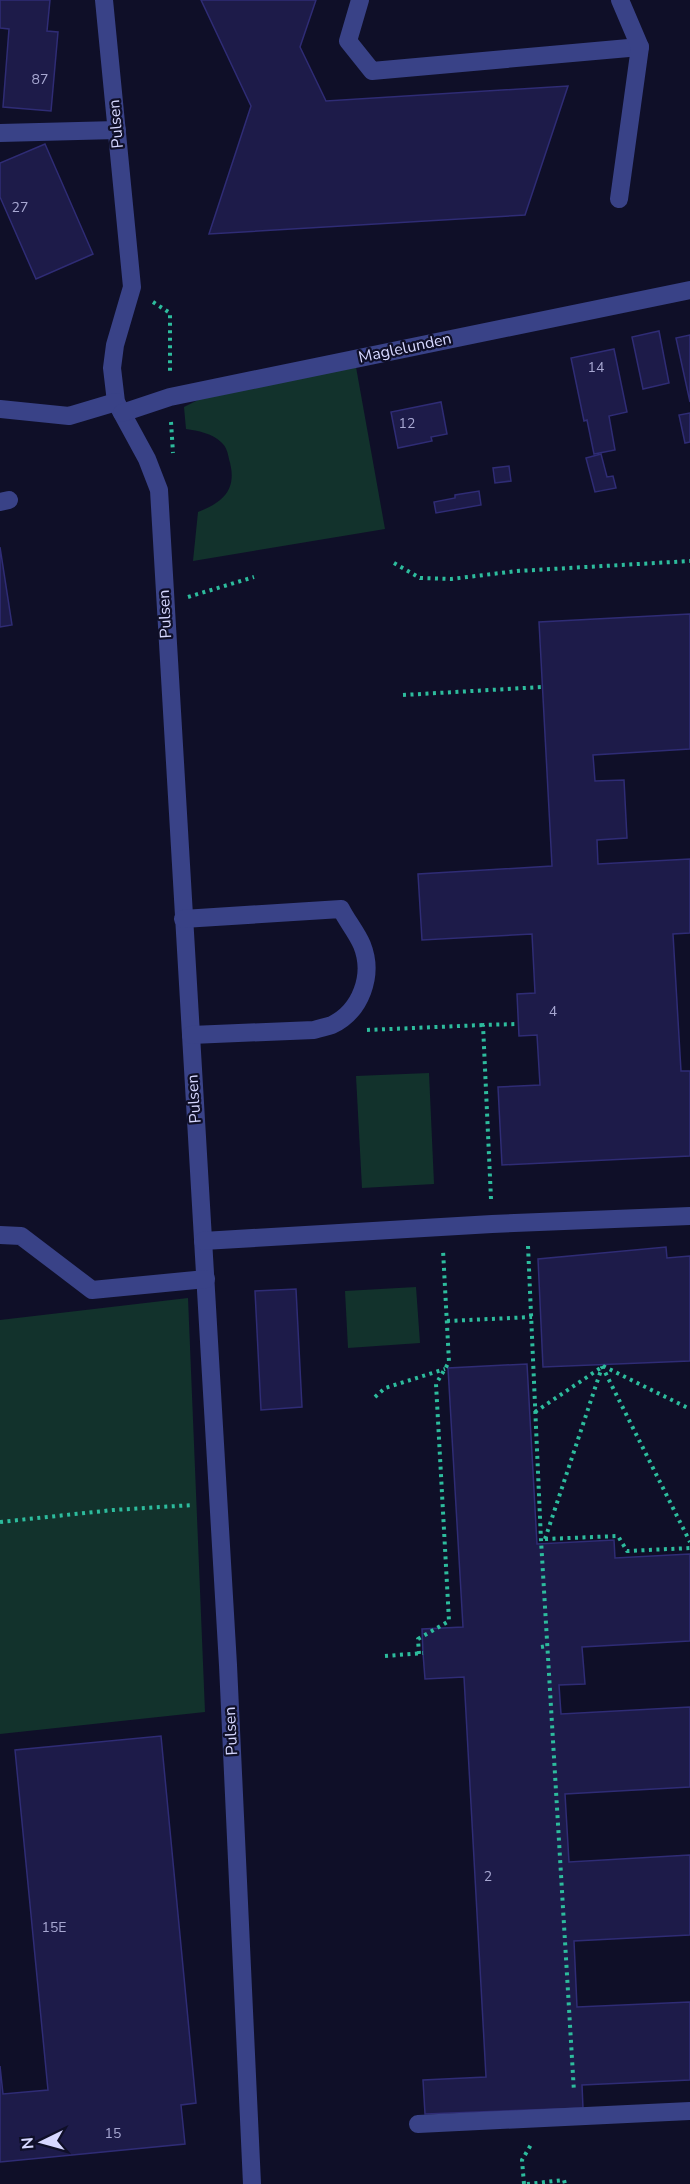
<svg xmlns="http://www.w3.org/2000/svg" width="690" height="2184" viewBox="0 0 690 2184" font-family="'Nunito Sans',sans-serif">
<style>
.green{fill:#12322c}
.building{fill:#1d1b49;stroke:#2f2c75;stroke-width:1.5}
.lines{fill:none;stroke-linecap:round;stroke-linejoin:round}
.path{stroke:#2dbc9d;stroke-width:4;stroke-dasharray:3 4.5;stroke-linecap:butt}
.minor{stroke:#394287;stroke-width:18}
.labels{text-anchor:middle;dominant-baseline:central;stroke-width:4.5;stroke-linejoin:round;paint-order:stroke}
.number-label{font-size:14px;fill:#a8a8d2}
.street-label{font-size:16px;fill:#d6d7ff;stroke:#0f0f28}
</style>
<rect width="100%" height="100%" fill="#0f0f28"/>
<g class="green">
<path d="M356,367l29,162 -192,32 5,-49c26,-10 40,-23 31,-53 -1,-6 -3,-13 -8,-17 -9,-9 -23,-11 -35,-13l-2,-22 16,-8z"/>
<polygon points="429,1073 434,1184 362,1188 356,1076"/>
<polygon points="416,1287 420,1343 348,1348 345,1291"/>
<polygon points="188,1298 205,1712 0,1734 0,1320"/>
</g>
<g class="building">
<polygon points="0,0 50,0 47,31 58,32 51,111 3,107 9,29 0,28"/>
<polygon points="201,0 316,0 300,47 326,101 568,86 525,215 209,234 251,106"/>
<polygon points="45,144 93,254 36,279 0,197 0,163"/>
<polygon points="659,331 669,383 643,389 632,337"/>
<polygon points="690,335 690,402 676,338"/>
<polygon points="614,349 627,412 609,416 615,450 594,454 587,420 584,421 571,358"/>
<polygon points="441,402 447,434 431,437 432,441 398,448 391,412"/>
<polygon points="690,413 690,442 685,443 679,415"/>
<polygon points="601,454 607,477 613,476 616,488 595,492 586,458"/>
<polygon points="509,466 511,481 495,483 493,468"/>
<polygon points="479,491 481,505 436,513 434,502 455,498 455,495"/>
<polygon points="0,547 12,625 0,627"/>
<polygon points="690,614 690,749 593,755 595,781 624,780 627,838 597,840 598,864 690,859 690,933 673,934 681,1071 690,1071 690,1156 502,1165 498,1087 540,1085 537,1035 519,1036 517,994 535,993 532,934 422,940 418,874 552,866 539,622"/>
<polygon points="666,1247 667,1258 690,1256 690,1361 543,1367 538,1259"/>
<polygon points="296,1289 302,1407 261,1410 255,1291"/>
<polygon points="527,1364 537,1544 614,1540 615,1558 690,1554 690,1641 582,1647 585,1684 559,1685 561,1714 690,1707 690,1787 565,1794 569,1862 690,1855 690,1935 574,1941 577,2007 690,2002 690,2080 582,2085 583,2108 425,2114 423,2080 486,2077 464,1677 425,1679 423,1653 422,1629 463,1627 448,1368"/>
<polygon points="161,1736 196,2103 181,2105 185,2144 0,2162 0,2066 3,2094 48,2090 15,1750"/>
</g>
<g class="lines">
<g class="path">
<polyline points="153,302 170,313 170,372"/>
<polyline points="171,422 173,453"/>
<polyline points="394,563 420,578 451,579 517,571 690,561"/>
<polyline points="188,597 254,577"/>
<polyline points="403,695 542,687"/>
<polyline points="367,1030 483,1025"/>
<polyline points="491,1199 483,1025 518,1024"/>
<polyline points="528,1246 541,1540 574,2092"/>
<polyline points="447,1321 532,1317"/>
<polyline points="602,1366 690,1542"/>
<polyline points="603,1366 690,1409"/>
<polyline points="375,1397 385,1388 445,1369"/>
<polyline points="535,1412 602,1367"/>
<polyline points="0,1522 113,1510 193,1505"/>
<polyline points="545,1539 602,1367"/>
<polyline points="545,1539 618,1536 627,1551 690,1548"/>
<polyline points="541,1647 547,1646"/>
<polyline points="419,1654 418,1639 449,1621 436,1384 449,1362 443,1250"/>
<polyline points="385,1656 423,1653"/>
<polyline points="524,2184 522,2160 532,2143"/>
<polyline points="527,2184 564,2180 565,2184"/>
</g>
<g class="minor">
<polyline points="104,0 132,287 115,345 112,368 116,402 147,459 159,490 228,1665 252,2184"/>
<polyline points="360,0 348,41 372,71 640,47"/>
<polyline points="0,133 117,130"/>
<polyline points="619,199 640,47 620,0"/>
<polyline points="0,409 69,416 116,402"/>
<polyline points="122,413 170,397 690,290"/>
<polyline points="0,502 9,500"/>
<path d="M183,919l158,-10c6,12 16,24 21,36 12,30 -1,66 -30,80 -6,2 -12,3 -18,5l-123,5"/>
<polyline points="0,1235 21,1236 92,1290 206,1279"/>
<polyline points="203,1241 492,1224 690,1216"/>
<polyline points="418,2124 690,2111"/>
</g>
</g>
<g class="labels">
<g class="number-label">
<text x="40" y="79">87</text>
<text x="20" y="207">27</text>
<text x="596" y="367">14</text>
<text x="407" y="423">12</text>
<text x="553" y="1011">4</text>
<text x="488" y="1876">2</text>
<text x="54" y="1927">15E</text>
<text x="113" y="2133">15</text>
</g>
<g class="street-label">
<text transform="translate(116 124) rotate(-95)">Pulsen</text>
<text transform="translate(405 348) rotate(-12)">Maglelunden</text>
<text transform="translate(165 614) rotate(-93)">Pulsen</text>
<text transform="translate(194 1099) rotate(-94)">Pulsen</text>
<text transform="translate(231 1731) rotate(-93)">Pulsen</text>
</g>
</g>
<g transform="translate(42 2142) rotate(265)" stroke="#0f0f28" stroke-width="4.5" paint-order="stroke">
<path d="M0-4.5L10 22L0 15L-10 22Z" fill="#d6d7ff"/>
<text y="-9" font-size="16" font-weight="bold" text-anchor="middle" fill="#d6d7ff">N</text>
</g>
</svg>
